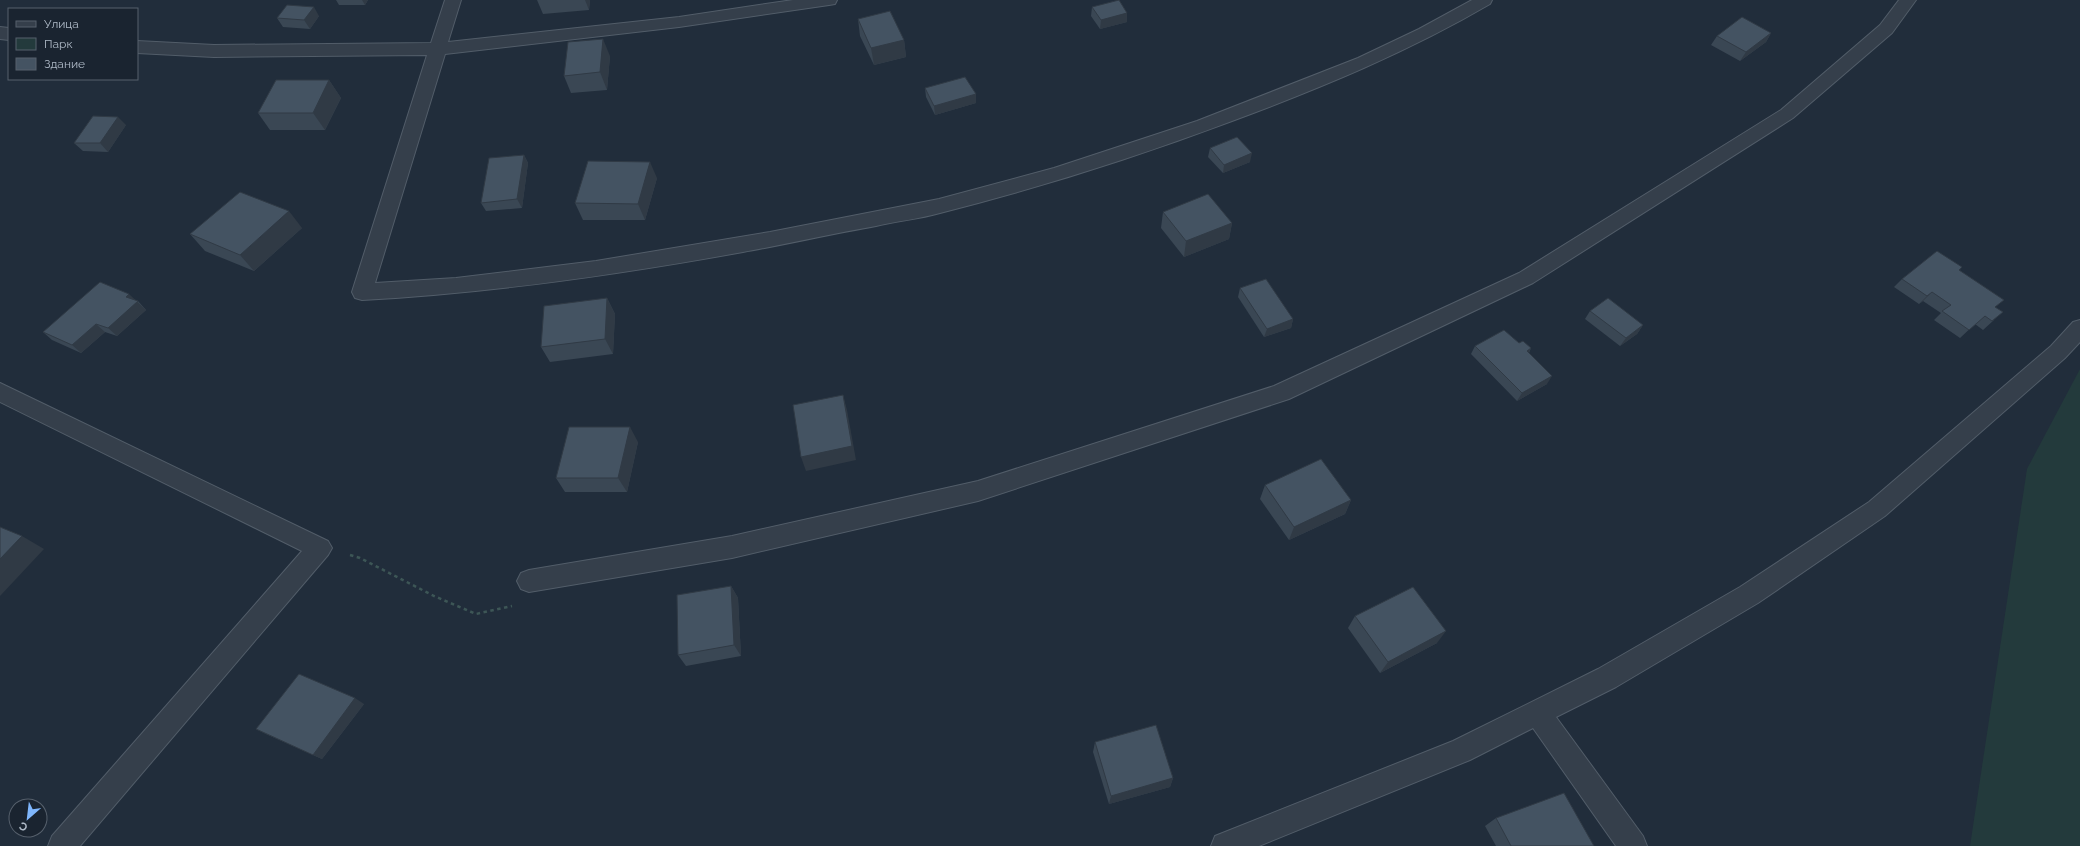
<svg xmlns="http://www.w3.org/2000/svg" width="2080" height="846" viewBox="0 0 2080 846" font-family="Raleway,sans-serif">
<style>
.green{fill:#233a3c}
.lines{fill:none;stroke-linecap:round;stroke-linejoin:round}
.minor-casing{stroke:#525d69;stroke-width:2}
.path{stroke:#3d5656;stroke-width:2.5;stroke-dasharray:3.5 3.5;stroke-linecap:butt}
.minor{fill:#353f4b;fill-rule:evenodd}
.wall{fill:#3a4754}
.shaded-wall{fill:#303a45}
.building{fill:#445362;stroke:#303a45}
</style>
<rect width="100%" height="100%" fill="#212d3b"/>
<polygon class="green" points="2080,369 2080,846 1970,846 2027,469"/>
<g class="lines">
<g class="minor-casing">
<g id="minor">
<path d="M445,0h16l-13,42 231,-25 114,-17h44l-2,4 -6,1 -150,22 -234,27 -70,229 81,-5 140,-17 174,-29 169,-33 115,-31 143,-47 161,-63 61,-29 53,-29h20l-2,4c-82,48 -169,84 -258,117 -96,36 -193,67 -292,92 -21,6 -43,8 -64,13 -45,8 -89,18 -133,26 -127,23 -253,41 -381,48l-7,-2 -3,-6 75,-237 -213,2 -77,-4v-12l77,4 217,-2z"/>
<polygon points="1899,0 1916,0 1892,33 1793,118 1533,283 1289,399 978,501 732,558 529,592 521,589 517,581 521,573 529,570 732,536 978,481 1274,386 1519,273 1781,110 1880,25"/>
<polygon points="0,27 9,28 9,40 0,39"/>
<polygon points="2080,320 2080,342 2065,358 1885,516 1758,603 1616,687 1556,717 1643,836 1647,846 1616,846 1533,728 1470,760 1259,846 1211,846 1215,836 1453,741 1598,669 1740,587 1869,502 2051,346 2073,322"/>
<polygon points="0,383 328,541 332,548 328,555 80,846 48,846 52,836 302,551 0,402"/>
</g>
</g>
<polyline class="path" points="350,555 360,558 434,596 476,614 512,606"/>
<use href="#minor" class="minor"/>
</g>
<g class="wall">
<polygon points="336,0 368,0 365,5 339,5"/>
<polygon points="537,0 590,0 589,10 543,14"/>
<polygon points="1092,7 1127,22 1100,29 1091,16"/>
<polygon points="319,16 310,29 283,27 277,18"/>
<polygon points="858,19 904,40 906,57 874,65 860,36"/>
<polygon points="1771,33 1766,42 1740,61 1711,45 1717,36"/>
<polygon points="610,56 607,90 571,93 564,76"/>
<polygon points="329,80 341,98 325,130 270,130 258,113"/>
<polygon points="925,88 976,94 976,103 935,115 926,97"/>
<polygon points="126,125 108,152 83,151 74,143"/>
<polygon points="1210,148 1250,162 1223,173 1208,157"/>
<polygon points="524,155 528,163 522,208 486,211 481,203"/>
<polygon points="657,178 645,220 583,220 575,203"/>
<polygon points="1163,212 1232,223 1229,239 1184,257 1161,228"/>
<polygon points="302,228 254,271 205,251 190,234"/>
<polygon points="1962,267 1959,271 1995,307 1994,320 1983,330 1975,324 1960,338 1934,320 1941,313 1923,301 1919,304 1894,287 1902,279"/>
<polygon points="1240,288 1293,319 1291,328 1264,337 1238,297"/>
<polygon points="607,298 615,314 613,354 550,362 541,347"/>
<polygon points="136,301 138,301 146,310 117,336 105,332 81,353 52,340 43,332"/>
<polygon points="1590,311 1643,325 1637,334 1620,346 1585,319"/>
<polygon points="1519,343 1531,348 1529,353 1547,384 1517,401 1471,354 1475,346"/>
<polygon points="638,442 627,492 565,492 556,478"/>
<polygon points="1265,485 1351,500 1345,514 1289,540 1260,499"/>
<polygon points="731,586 738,598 741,656 686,666 678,655"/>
<polygon points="1355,616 1437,643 1380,673 1348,628"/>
<polygon points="364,704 322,759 266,734 256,729"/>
<polygon points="1095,742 1173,778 1170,787 1109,804 1093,752"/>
<polygon points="1496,818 1594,846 1496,846 1485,826"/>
</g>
<g class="shaded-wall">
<polygon points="362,0 368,0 365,5"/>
<polygon points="585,0 590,0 589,10"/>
<polygon points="314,7 319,16 310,29 304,20"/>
<polygon points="1127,13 1127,22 1100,29 1101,20"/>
<polygon points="1771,33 1766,42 1740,61 1746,52"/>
<polygon points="603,39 610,56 607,90 600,72"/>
<polygon points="904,40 906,57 874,65 871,48"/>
<polygon points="329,80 341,98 325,130 313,113"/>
<polygon points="976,94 976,103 935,115 934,106"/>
<polygon points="118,117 126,125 108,152 100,143"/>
<polygon points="1252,153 1250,162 1223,173 1224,165"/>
<polygon points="524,155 528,163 522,208 517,199"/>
<polygon points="650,162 657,178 645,220 638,204"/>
<polygon points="289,211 302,228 254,271 240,255"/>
<polygon points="1232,223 1229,239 1184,257 1186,241"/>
<polygon points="1932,292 1923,301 1919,304 1927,296"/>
<polygon points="129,294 146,310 117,336 108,328 126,297"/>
<polygon points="607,298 615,314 613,354 605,339"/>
<polygon points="1293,319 1291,328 1264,337 1267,329"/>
<polygon points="96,324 105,332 81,353 72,345"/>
<polygon points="1643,325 1637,334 1620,346 1626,338"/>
<polygon points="1531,348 1527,356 1527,351"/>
<polygon points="1552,376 1547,384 1517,401 1522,393"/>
<polygon points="843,395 847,410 856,460 806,471 801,457"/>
<polygon points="630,427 638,442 627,492 618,478"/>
<polygon points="1351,500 1345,514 1289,540 1294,527"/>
<polygon points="22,536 44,549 0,596 0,559"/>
<polygon points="731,586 738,598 741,656 734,645"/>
<polygon points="1446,631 1437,643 1380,673 1388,662"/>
<polygon points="355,698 364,704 322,759 313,755"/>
<polygon points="1173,778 1170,787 1109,804 1111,796"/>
</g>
<g class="building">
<polygon points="1119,0 1127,13 1101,20 1092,7"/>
<polygon points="287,5 314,7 304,20 277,18"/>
<polygon points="890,11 904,40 871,48 858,19"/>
<polygon points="1742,17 1771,33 1746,52 1717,36"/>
<polygon points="603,39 600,72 564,76 568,42"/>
<polygon points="965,77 976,94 934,106 925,88"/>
<polygon points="276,80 329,80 313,113 258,113"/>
<polygon points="93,116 118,117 100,143 74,143"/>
<polygon points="1237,137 1252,153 1224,165 1210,148"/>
<polygon points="524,155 517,199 481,203 489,158"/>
<polygon points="588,161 650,162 638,204 575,203"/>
<polygon points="240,192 289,211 240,255 190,234"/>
<polygon points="1208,194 1232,223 1186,241 1163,212"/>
<polygon points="1937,251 1962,267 1959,270 2004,300 1995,307 2003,312 1992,321 1985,316 1969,330 1942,311 1951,305 1932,292 1927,296 1902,279"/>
<polygon points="1266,279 1293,319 1267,329 1240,288"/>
<polygon points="100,282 129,294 126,297 138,301 108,328 96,324 72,345 43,332"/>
<polygon points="607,298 605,339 541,347 544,306"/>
<polygon points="1608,298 1643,325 1626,338 1590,311"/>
<polygon points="1504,330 1519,343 1523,341 1531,348 1527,351 1552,376 1522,393 1475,346"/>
<polygon points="843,395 852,446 801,457 793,405"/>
<polygon points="569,427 630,427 618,478 556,478"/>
<polygon points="1321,459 1351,500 1294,527 1265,485"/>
<polygon points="0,527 22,536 0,559"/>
<polygon points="731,586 734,645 678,655 677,595"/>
<polygon points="1413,587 1446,631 1388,662 1355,616"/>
<polygon points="299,674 355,698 313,755 256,729"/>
<polygon points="1156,725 1173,778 1111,796 1095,742"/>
<polygon points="1564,793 1594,846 1511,846 1496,818"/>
</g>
<rect x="8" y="8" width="130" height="72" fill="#1a2430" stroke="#56606c"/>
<rect x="16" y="21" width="20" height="6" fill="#353f4b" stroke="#56606c"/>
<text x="44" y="28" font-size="12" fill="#afbac7">Улица</text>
<rect x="16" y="38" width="20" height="12" fill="#233a3c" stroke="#56606c"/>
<text x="44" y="48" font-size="12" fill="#afbac7">Парк</text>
<rect x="16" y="58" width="20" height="12" fill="#445362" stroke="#56606c"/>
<text x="44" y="68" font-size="12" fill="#afbac7">Здание</text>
<g transform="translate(28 818) rotate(208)"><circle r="19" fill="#1a2430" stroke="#56606c"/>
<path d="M0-3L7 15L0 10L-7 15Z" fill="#7fb6fc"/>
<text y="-6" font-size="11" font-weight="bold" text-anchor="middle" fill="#afbac7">С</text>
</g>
</svg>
